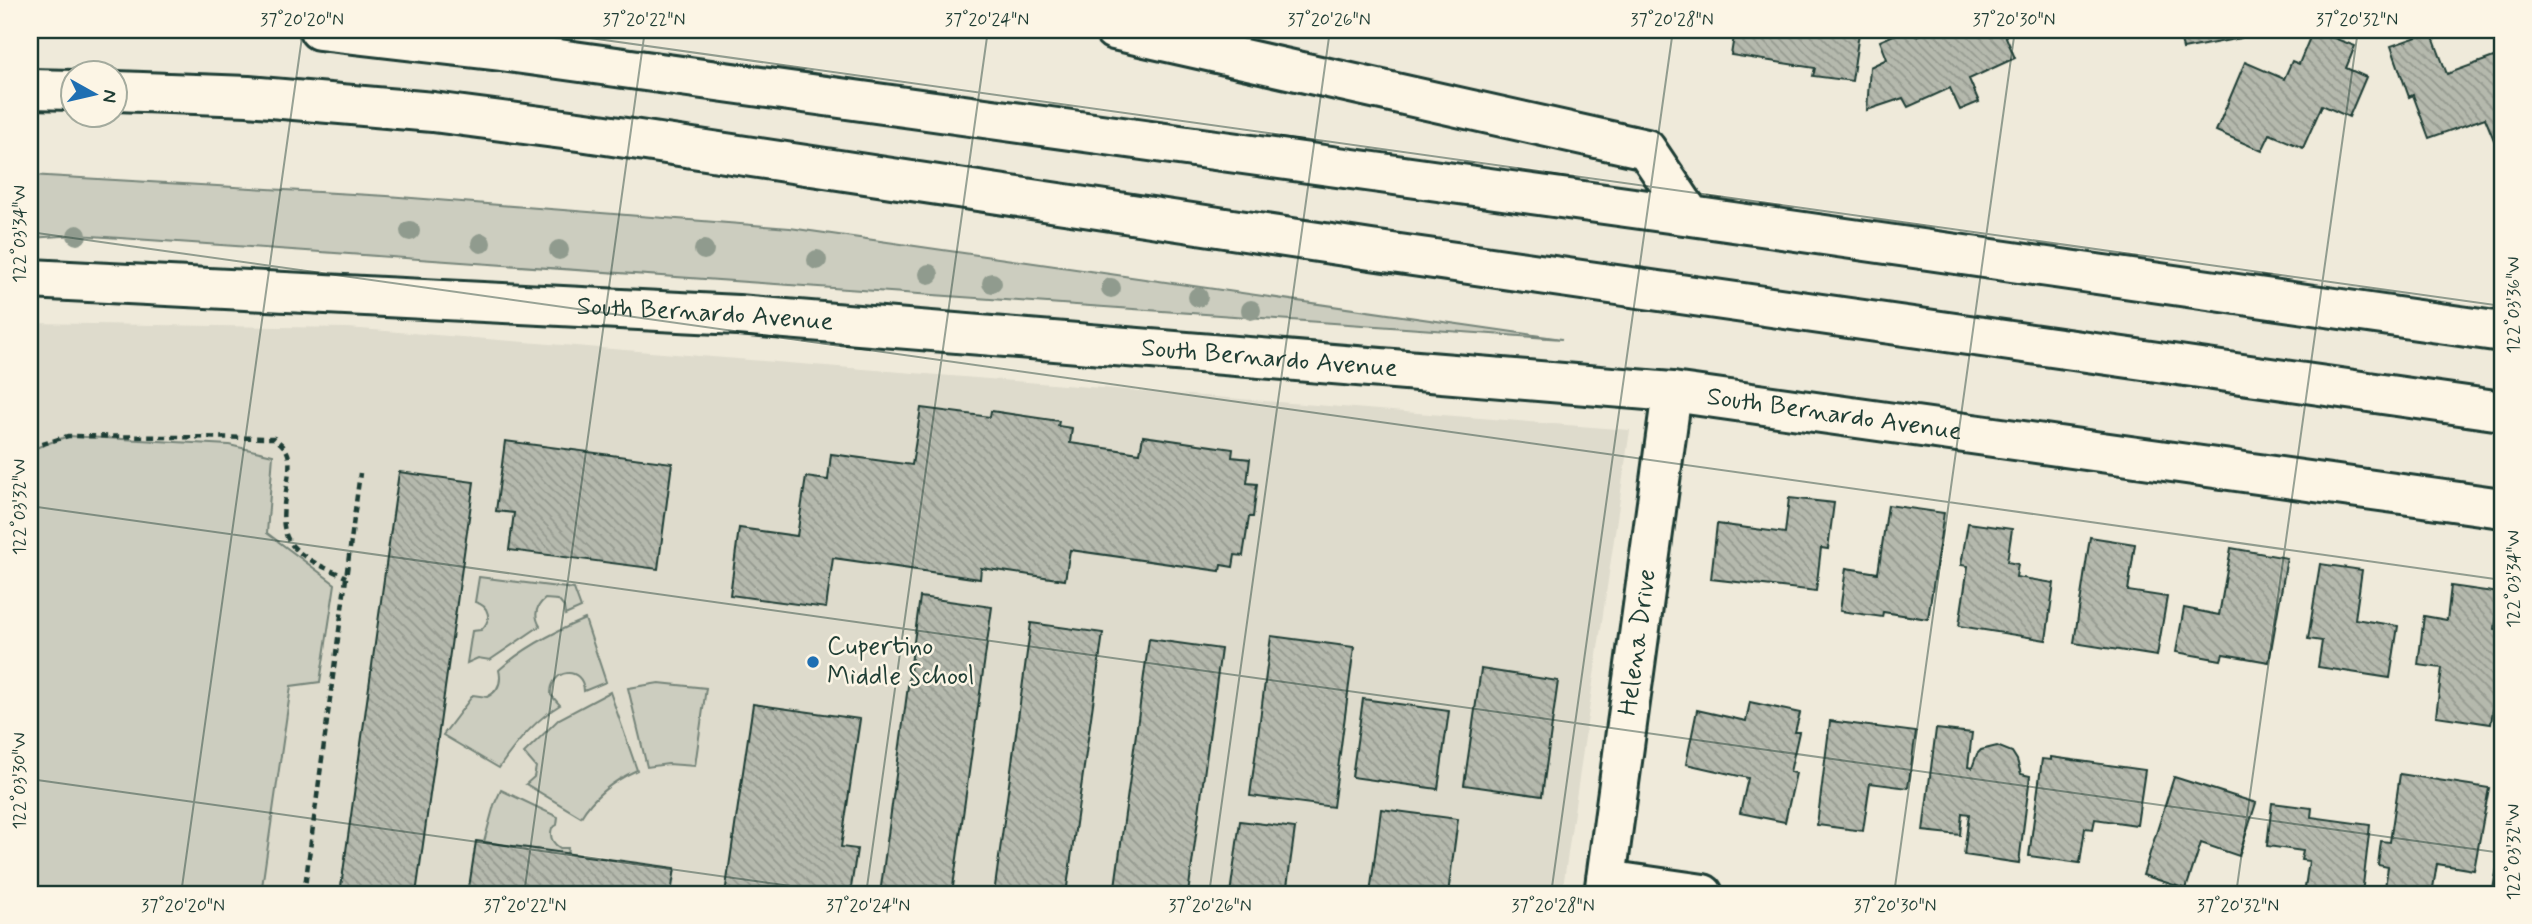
<svg xmlns="http://www.w3.org/2000/svg" width="2532" height="924" font-family="Mynerve,sans-serif">
<defs>
<pattern id="building-back-hatch" width="6" height="6" patternUnits="userSpaceOnUse" patternTransform="scale(1.75)"><rect width="6" height="6" fill="#b5b9ad"/><path d="M-1 5l2 2M0 0l6 6M5-1l2 2" fill="none" stroke="#93988e"/></pattern>
</defs>
<rect width="100%" height="100%" fill="#efeada"/>
<filter id="ink" filterUnits="userSpaceOnUse"><feTurbulence type="fractalNoise" baseFrequency=".0143" numOctaves="2"/><feDisplacementMap in="SourceGraphic" scale="14" xChannelSelector="R" yChannelSelector="G"/><feConvolveMatrix kernelMatrix="1 2 1 2 8 2 1 2 1" color-interpolation-filters="sRGB"/></filter>
<g filter="url(#ink)">
<path fill="#dedbcc" d="M30 323 348 328 1630 430 1562 894H30Z"/>
<path fill="#cccdbf" stroke="#76857a" stroke-width="2" d="M30 175 387 196 790 228 1562 339 77 235 30 238Z
M68 436 229 445 273 455 267 533 335 584 320 682 291 686 261 894H30V450Z
M479 577 574 589 581 608 565 615 564 607 558 600 545 599C535 607 534 616 540 626L490 660 478 658 467 663 472 631 481 630C492 620 490 606 475 602Z
M585 619 606 682 584 691C583 665 550 668 551 695L560 705C535 720 515 744 499 768L443 735 473 695 487 697C499 691 502 682 499 670 524 647 554 632 585 619Z
M659 683 706 688 695 766 668 764 647 767 628 688Z
M610 692 637 770C613 781 594 795 581 817L526 784 534 777 536 767 524 753 559 719Z
M501 790 558 817 557 825 552 828C549 837 552 843 560 848H568L567 854 484 842 494 805Z"/>
<path fill="url(#building-back-hatch)" stroke="#1f3d34" stroke-width="2" d="M1735 30H1838L1859 33 1852 81 1813 76 1815 68 1731 55Z
M1905 30H1912L1916 36 1929 30H2003L2015 58 1969 79 1979 102 1960 110 1950 88 1908 107 1903 98 1867 110 1870 67 1887 59 1880 41Z
M2179 30H2240L2241 38 2183 49Z
M2313 30 2355 46 2346 68 2366 77 2349 117 2322 105 2303 148 2270 134 2262 151 2216 131 2245 62 2284 79 2292 61 2299 64Z
M2431 32 2447 74 2502 54V137L2494 140 2485 118 2429 138 2413 95 2409 97 2391 46Z
M921 408 990 417 991 411 1059 421 1058 426 1072 428 1070 443 1140 453 1143 436 1233 449 1232 457 1250 459 1247 483 1257 484 1253 517H1249L1243 556 1235 555 1233 567 1221 565 1220 571 1070 550 1065 580 981 568 980 579 833 558 826 608 730 595 739 528 797 536 806 477 828 480 831 454 912 465Z
M505 441 672 463 658 569 509 550 514 513 496 511Z
M399 472 474 482 416 894H340Z
M1789 498 1834 503 1828 549 1821 548 1816 591 1711 579 1717 524 1785 533Z
M1888 505 1944 513 1928 619 1883 612 1882 617 1840 611 1846 568 1878 573Z
M1968 523 2012 529 2007 562 2018 564 2016 577 2054 583 2046 640 1959 626 1968 566 1961 565Z
M2090 537 2135 544 2128 591 2167 597 2157 656 2074 643Z
M2231 548 2287 558 2269 662 2223 654 2221 660 2176 652 2184 608 2219 615Z
M2320 564 2362 570 2355 619 2398 626 2390 678 2318 667 2322 641 2308 639Z
M2451 586 2500 593 2495 629 2502 630V646L2491 724 2436 716 2442 668 2418 665 2424 616 2447 620Z
M920 597 992 607 952 894H880Z
M1031 623 1103 633 1066 894H994Z
M1271 636 1354 647 1333 807 1250 796Z
M1149 639 1221 649 1188 894H1114Z
M1481 669 1558 681 1542 796 1464 785Z
M1363 699 1449 711 1438 789 1352 777Z
M1750 702 1800 713 1795 732H1799L1790 772 1796 773 1785 822 1740 813 1748 778 1686 764 1697 710 1746 721Z
M753 704 860 719 841 847 857 849 850 894H725Z
M1830 721 1916 732 1908 788 1870 783 1863 831 1817 825Z
M1936 729 1972 733 1968 767 1972 768 1977 754 1981 750 1997 746 2012 752 2017 760 2021 774 2030 776 2019 863 1964 855 1969 814 1962 813 1960 835 1923 831Z
M2051 757 2145 770 2137 825 2095 819 2093 829 2085 828 2080 863 2029 856 2042 759 2051 760Z
M2400 774 2489 788 2474 870 2437 864 2432 894H2384L2388 867 2378 865 2381 841 2390 842Z
M2174 777 2256 803 2239 856 2201 843 2186 889 2143 875Z
M2272 803 2312 808 2311 817 2370 825 2362 894H2304L2309 861 2301 860 2303 851 2267 846Z
M1381 809 1458 819 1448 894H1370Z
M1240 821 1295 828 1286 894H1230Z
M476 841 675 868 671 894H468Z
M2502 843V894H2492Z"/>
<g fill="none" stroke-linecap="round" stroke-linejoin="round">
<g stroke="#1f3d34" stroke-width="44">
<g id="minor">
<path d="M1606 880 1703 894"/>
<path id="s1" d="M1604 894 1672 392"/>
</g>
</g>
<g stroke="#1f3d34" stroke-width="44">
<g id="tertiary">
<path id="s2" d="M30 279 738 315 1672 392 2502 508"/>
</g>
</g>
<g stroke="#1f3d34" stroke-width="44">
<path id="motorway" d="M319 30 501 51 1691 216 2502 332
M1114 30 1646 149 1691 216
M30 89 74 90
M116 91 248 96 433 112 586 132 1371 250 2502 411"/>
</g>
<path stroke="#1f3d34" stroke-width="4.5" stroke-dasharray="7 5" stroke-linecap="butt" d="M30 448 68 436 274 438C280 443 285 446 288 454 295 476 272 518 291 544 304 560 328 569 346 577
M304 894 360 473"/>
<use href="#minor" stroke="#fcf5e5" stroke-width="38"/>
<use href="#tertiary" stroke="#fcf5e5" stroke-width="38"/>
<use href="#motorway" stroke="#fcf5e5" stroke-width="38"/>
</g>
<g fill="#909b8e">
<circle cx="410" cy="231" r="10"/>
<circle cx="77" cy="235" r="10"/>
<circle cx="481" cy="243" r="10"/>
<circle cx="559" cy="250" r="10"/>
<circle cx="704" cy="250" r="10"/>
<circle cx="817" cy="260" r="10"/>
<circle cx="929" cy="274" r="10"/>
<circle cx="992" cy="283" r="10"/>
<circle cx="1111" cy="288" r="10"/>
<circle cx="1198" cy="297" r="10"/>
<circle cx="1251" cy="310" r="10"/>
</g>
</g>
<path fill="none" stroke="#1f3d34" stroke-width="2" stroke-opacity="0.45" d="M533 30 2502 306M2479 30 2502 33M30 232 2502 580M30 506 2502 853M30 779 847 894M181 894 303 30M524 894 645 30M866 894 988 30M1209 894 1330 30M1551 894 1673 30M1894 894 2015 30M2236 894 2358 30"/>
<circle fill="#1f6fb2" stroke="#fcf5e5" stroke-width="2.5" cx="813" cy="662" r="7"/>
<g text-anchor="middle" dominant-baseline="central" stroke-width="5" stroke-linejoin="round" paint-order="stroke">
<g font-size="26" fill="#1f3d34" stroke="#fcf5e5">
<text stroke="none"><textPath href="#s2" startOffset="676">South Bernardo Avenue</textPath></text>
<text stroke="none"><textPath href="#s2" startOffset="1242">South Bernardo Avenue</textPath></text>
<text stroke="none"><textPath href="#s2" startOffset="1810">South Bernardo Avenue</textPath></text>
<text stroke="none"><textPath href="#s1" startOffset="254">Helena Drive</textPath></text>
</g>
<g font-size="26" fill="#1f3d34" stroke="#fcf5e5" text-anchor="start">
<text x="827" y="647">Cupertino<tspan x="827" dy="30">Middle School</tspan></text>
</g>
</g>
<rect width="2532" height="924" fill="none" stroke="#fcf5e5" stroke-width="77"/>
<g transform="translate(94 94) rotate(98)"><circle r="33" fill="#fcf5e5" stroke="#a4ab9e" stroke-width="2"/>
<path d="M0-5L12 26L0 18L-12 26Z" fill="#1f6fb2"/>
<text y="-10" font-size="19" font-weight="bold" text-anchor="middle" fill="#1f3d34">N</text>
</g>
<rect x="38" y="38" width="2456" height="848" fill="none" stroke="#1f3d34" stroke-width="2.5"/>
<g font-size="18" text-anchor="middle" fill="#1f3d34">
<text x="302" y="25">37°20'20"N</text>
<text x="644" y="25">37°20'22"N</text>
<text x="987" y="25">37°20'24"N</text>
<text x="1329" y="25">37°20'26"N</text>
<text x="1672" y="25">37°20'28"N</text>
<text x="2014" y="25">37°20'30"N</text>
<text x="2357" y="25">37°20'32"N</text>
<text transform="translate(19 234) rotate(-90)" y="6">122°03'34"W</text>
<text transform="translate(2513 305) rotate(-90)" y="6">122°03'36"W</text>
<text transform="translate(19 507) rotate(-90)" y="6">122°03'32"W</text>
<text transform="translate(2513 579) rotate(-90)" y="6">122°03'34"W</text>
<text transform="translate(19 781) rotate(-90)" y="6">122°03'30"W</text>
<text transform="translate(2513 852) rotate(-90)" y="6">122°03'32"W</text>
<text x="183" y="911">37°20'20"N</text>
<text x="525" y="911">37°20'22"N</text>
<text x="868" y="911">37°20'24"N</text>
<text x="1210" y="911">37°20'26"N</text>
<text x="1553" y="911">37°20'28"N</text>
<text x="1895" y="911">37°20'30"N</text>
<text x="2238" y="911">37°20'32"N</text>
</g>
</svg>
